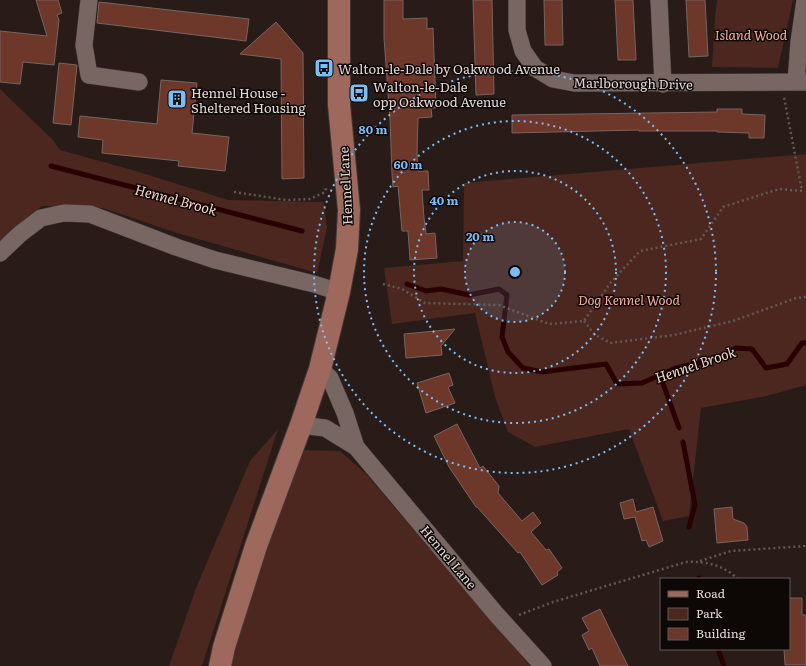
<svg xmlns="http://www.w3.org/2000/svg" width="806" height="666" font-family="Literata,serif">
<rect width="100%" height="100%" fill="#291b17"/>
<path fill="#4b271f" d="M717 0H793L778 68 712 67 715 17Z
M0 89 52 139 60 150 136 171 228 200 324 202 327 228 317 273 177 233 103 208 42 206 0 244Z
M806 154V385L767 396 701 408 689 516 663 521 629 429 535 447 508 432 495 397 475 313 392 324 384 268 463 261 464 183Z
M278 429 202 666H169L196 588 250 461Z
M300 450 340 451 366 474 530 666H229L240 616Z"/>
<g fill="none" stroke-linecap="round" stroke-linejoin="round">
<path stroke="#290000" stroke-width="5" d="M51 166 302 231
M407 284 426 291 441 289 469 295 499 289 507 295 502 337 508 352 523 368 542 372 606 364 617 384 642 383 676 368 717 359 736 348 752 349 766 368 787 364 802 343H806
M660 375 679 428
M683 442 695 505 689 527
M699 578V579
M718 649 724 666"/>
</g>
<path fill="#6d372a" stroke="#776561" d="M36 0H58L62 13 57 15 59 20 54 65 23 62 20 84 0 82V31L47 36Z
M384 0H403V19L427 18V29L433 28 436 108H431L432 117 418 118 417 155 418 171H428L429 190H422L424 218 426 234 435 233 437 258 410 260 408 231H402L398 186 393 187 392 174 390 119 384 38Z
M473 0H492L494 94 476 95Z
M544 0H562L563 45H545Z
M615 0H633L636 60H618Z
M686 0H705L708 56 689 57Z
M99 2 249 19 246 41 97 23Z
M276 22 303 53 304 178 282 179 281 59 240 54Z
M59 63 77 65 71 125 53 123Z
M161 80 197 83 192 133 229 137 225 171 178 166 179 161 102 153 103 140 78 137 80 116 157 124Z
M717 109H742V114L765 115 764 138H749V133L717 132V131H639V130L512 133V115L717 112Z
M455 329 441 346 442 355 406 358 404 334Z
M449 373 453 385 448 387 455 403 426 413 417 383Z
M457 424 480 468 483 466 499 486 498 493 522 521 533 512 541 523 531 532 546 550 549 549 562 568 557 572 558 575 542 585 520 552 518 553 477 507H476L449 467 434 436Z
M633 499 636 512 653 507 663 541 649 547 646 540 642 541 635 517 624 519 620 503Z
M732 507 733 519 744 523 747 527 748 540 717 543 714 509Z
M789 598H802V615H806V665H785L784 649H789Z
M600 609 610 630 628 666H600L592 648 589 650 582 635 589 631 582 618Z"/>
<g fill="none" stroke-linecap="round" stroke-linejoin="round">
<g stroke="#433836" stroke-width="18">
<path id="minor" d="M89 0 84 45 89 75 139 82
M517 0V30L523 51 535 68 553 79 574 83 806 82
M659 0 663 84
M796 82 799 42 805 0
M0 253 20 234 41 218 64 213 90 214 176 247 215 260 314 284 339 292
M320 369 330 378 345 413 356 447
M301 425 325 428 356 447 496 614 543 666"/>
</g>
<g stroke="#433836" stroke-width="24">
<path id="major" d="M220 666 224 647 256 546 301 425 320 369 339 292 347 249 349 210 339 105V0"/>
</g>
<path stroke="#645754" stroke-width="2.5" stroke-dasharray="2 3" stroke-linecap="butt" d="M234 192 286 200 310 199 325 192 326 188
M383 284 402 289 425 303 499 305 549 324 584 321 611 282 640 251 701 239 723 207 779 189 802 191 784 97
M584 321 594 334 610 343 674 335 733 321 796 298 806 297
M700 561 731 551 806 546
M519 615 553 602 686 562C706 561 723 565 738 579"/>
<use href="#minor" stroke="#776662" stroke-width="17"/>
<use href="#major" stroke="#9e685c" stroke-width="22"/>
</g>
<circle cx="515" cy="272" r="50" fill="#78bff8" fill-opacity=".12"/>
<g fill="none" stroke="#78bff8" stroke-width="2" stroke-dasharray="2 4">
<circle cx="515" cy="272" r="50"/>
<circle cx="515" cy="272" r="101"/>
<circle cx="515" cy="272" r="151"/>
<circle cx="515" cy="272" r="201"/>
</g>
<defs>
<g id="bus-square" transform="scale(1)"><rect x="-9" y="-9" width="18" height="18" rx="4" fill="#78bff8" stroke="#0d0706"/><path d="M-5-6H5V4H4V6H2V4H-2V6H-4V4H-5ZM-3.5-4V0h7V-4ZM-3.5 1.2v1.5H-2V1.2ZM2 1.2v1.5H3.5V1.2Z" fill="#111"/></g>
<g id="building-square" transform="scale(1)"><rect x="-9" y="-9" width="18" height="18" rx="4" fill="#78bff8" stroke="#0d0706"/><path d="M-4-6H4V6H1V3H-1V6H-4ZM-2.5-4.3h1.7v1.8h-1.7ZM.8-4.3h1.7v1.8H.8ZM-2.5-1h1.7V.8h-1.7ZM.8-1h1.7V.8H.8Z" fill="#111"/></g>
</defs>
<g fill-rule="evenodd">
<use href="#bus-square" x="324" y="68"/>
<use href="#bus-square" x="359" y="93"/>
<use href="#building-square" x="177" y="99"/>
</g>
<g text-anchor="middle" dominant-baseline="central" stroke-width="3" stroke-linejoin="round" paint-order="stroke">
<g font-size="13" font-style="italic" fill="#f7ae9d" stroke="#0d0706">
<text x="751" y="34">Island Wood</text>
<text x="629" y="299">Dog Kennel Wood</text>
</g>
<g font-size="13" fill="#e2d8d6" stroke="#0d0706" text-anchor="start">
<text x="338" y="68">Walton-le-Dale by Oakwood Avenue</text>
<text x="373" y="86">Walton-le-Dale<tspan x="373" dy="15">opp Oakwood Avenue</tspan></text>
<text x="191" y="92">Hennel House -<tspan x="191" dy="15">Sheltered Housing</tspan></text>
</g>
<g font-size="13" fill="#e2d8d6" stroke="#0d0706">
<text transform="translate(633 83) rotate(1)">Marlborough Drive</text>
<text transform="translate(345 186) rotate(-93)">Hennel Lane</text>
<text transform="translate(449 557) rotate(50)">Hennel Lane</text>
</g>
<g font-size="14" font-style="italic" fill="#fad5cb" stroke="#0d0706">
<text transform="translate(176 199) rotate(15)">Hennel Brook</text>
<text transform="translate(695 364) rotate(-19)">Hennel Brook</text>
</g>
</g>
<circle cx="515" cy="272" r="6" fill="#78bff8" stroke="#0d0706" stroke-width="2"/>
<g font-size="12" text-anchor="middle" font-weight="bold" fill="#78bff8" stroke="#0d0706" stroke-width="3" stroke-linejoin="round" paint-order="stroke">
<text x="373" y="134">80 m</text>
<text x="408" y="169">60 m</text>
<text x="444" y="205">40 m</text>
<text x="480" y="241">20 m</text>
</g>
<rect x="660" y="578" width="130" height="72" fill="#0d0706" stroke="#625b59"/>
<rect x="668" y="591" width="20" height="6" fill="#9e685c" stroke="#625b59"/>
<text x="696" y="598" font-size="12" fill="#e2d8d6">Road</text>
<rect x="668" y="608" width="20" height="12" fill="#4b271f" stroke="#625b59"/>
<text x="696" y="618" font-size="12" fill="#e2d8d6">Park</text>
<rect x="668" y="628" width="20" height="12" fill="#6d372a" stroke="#625b59"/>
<text x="696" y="638" font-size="12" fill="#e2d8d6">Building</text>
</svg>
